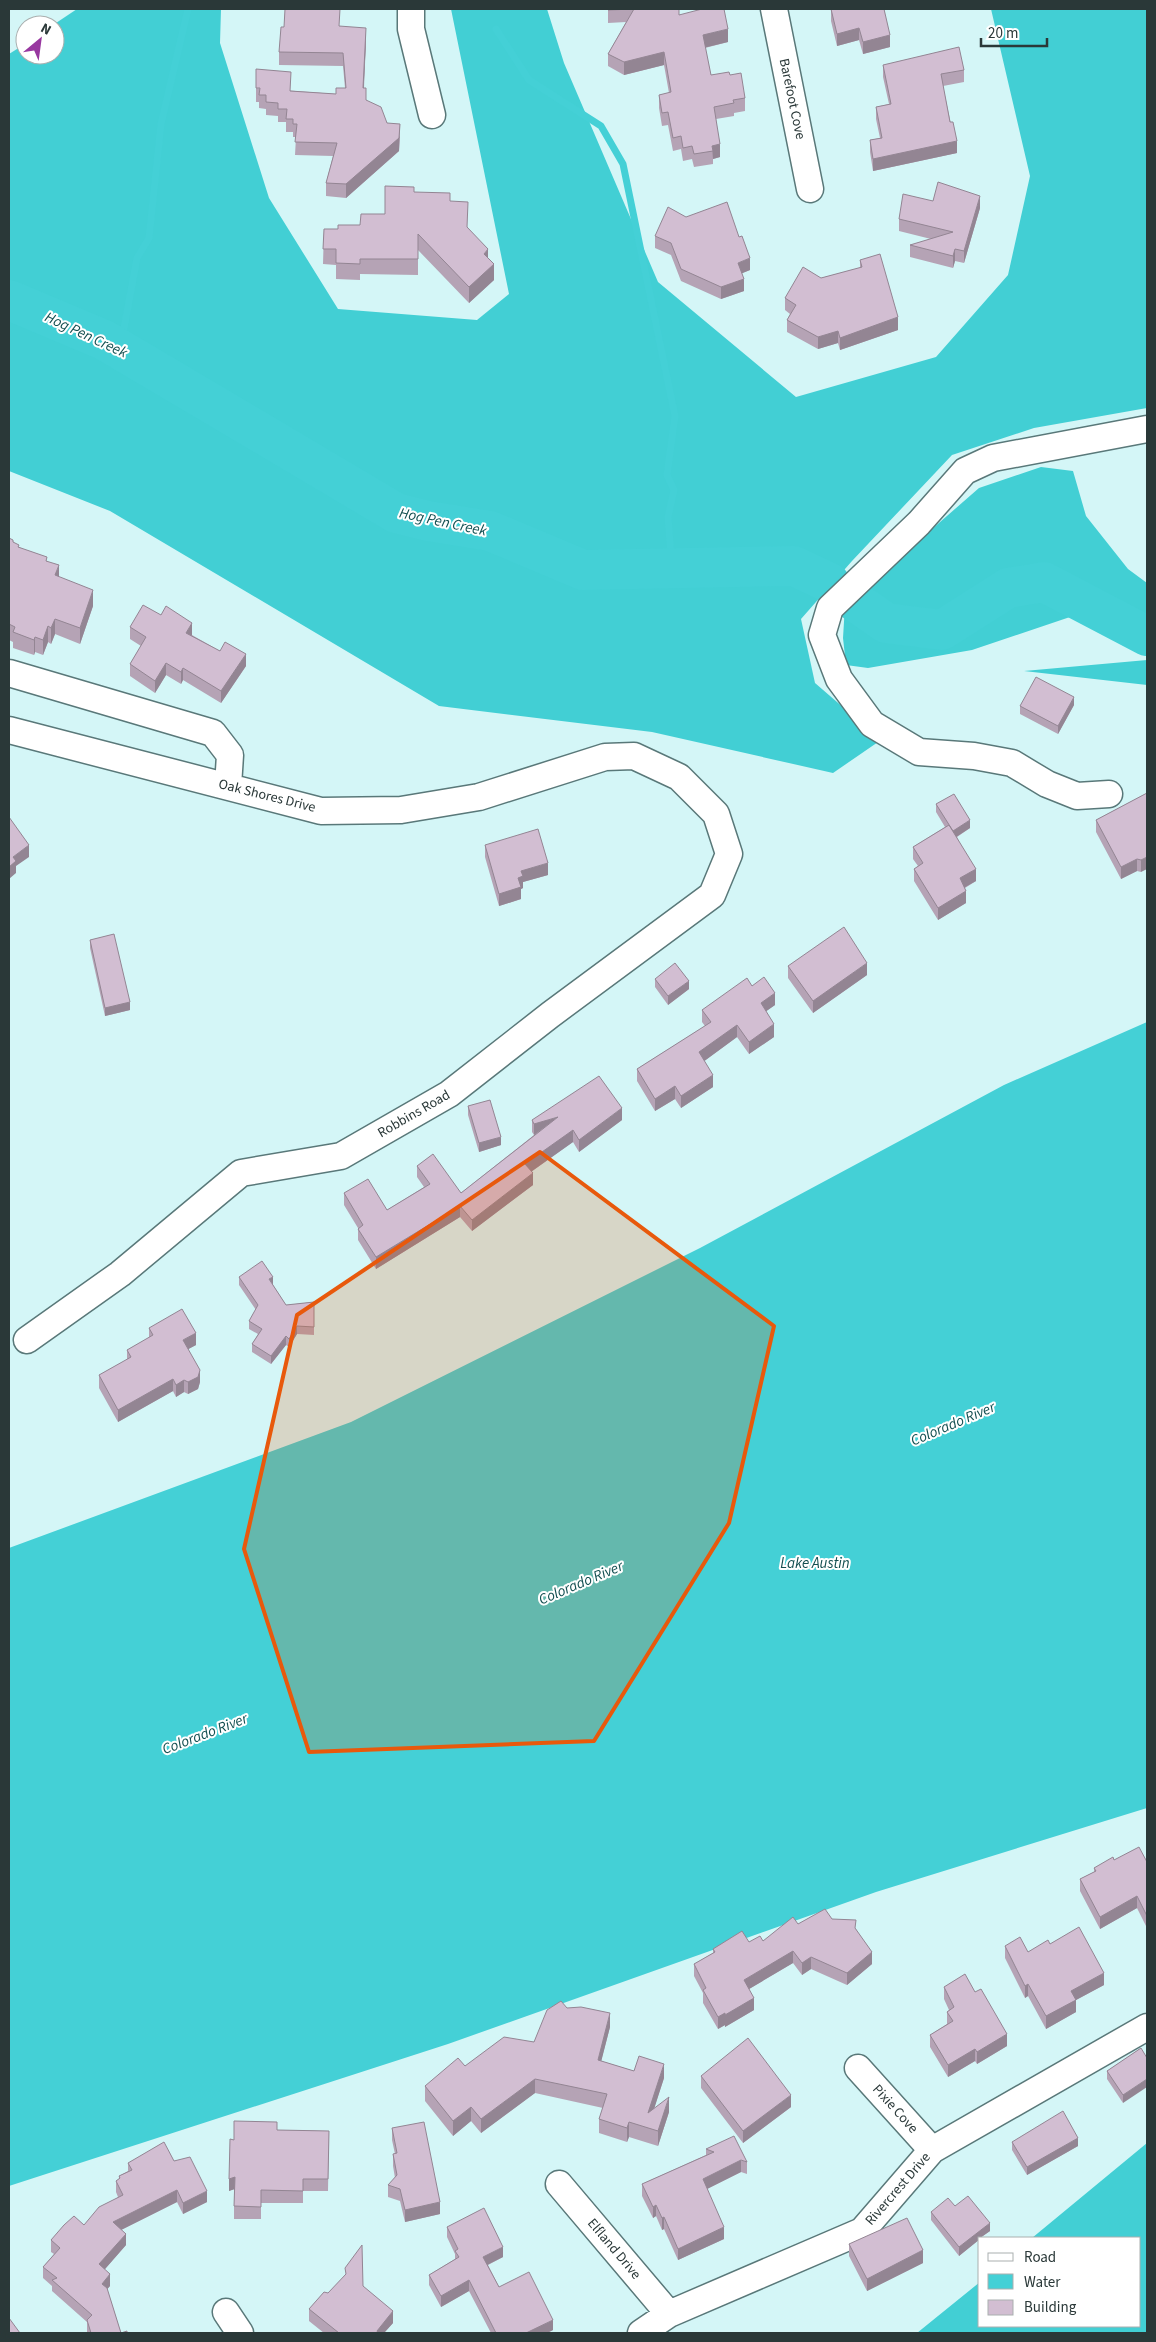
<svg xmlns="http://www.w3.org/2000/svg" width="1156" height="2342" font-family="'Source Sans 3',sans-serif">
<rect width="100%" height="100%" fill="#d4f6f7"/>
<path fill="#42cfd4" d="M77 9H221L220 43 269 198 338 309 477 320 509 294 451 9H547L564 63 658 282 796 397 936 357 1008 275 1030 176 991 9H1147V408L1034 428 952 455 852 561 801 619 815 683 881 740 833 773 652 732 439 706 110 511 9 471V54L25 44V55H55L53 25Z
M1041 467 1073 471 1086 516 1128 569 1147 583V618L1103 620 1070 617 972 650 868 668 846 665 843 638 845 605 979 488Z
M1147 660V685L1024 671Z
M1147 2143V2333H917L980 2282V2326H1140V2238H1032Z"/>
<path fill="#44d0d6" d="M1147 618V644L1103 620Z
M1147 1022V1808L876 1892 448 2044 9 2186V1548L351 1422 700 1248 1004 1085Z"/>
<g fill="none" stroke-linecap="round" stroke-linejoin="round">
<path stroke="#44d0d6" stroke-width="7" d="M496 29 529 80 601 126 623 164 675 416 667 475 674 490 668 517 672 569
M120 350 137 258 149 238 161 124 188 9"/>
<path stroke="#44d0d6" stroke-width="40" d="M9 300 104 340 396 513 428 521 490 531 583 570 794 566 830 583
M853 600 886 623 942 630 1008 588 1044 582 1147 636"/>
<g stroke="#597879" stroke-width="29">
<path id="minor" d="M411 9V29L432 115
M774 9 810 189
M9 673 213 733 230 755 228 786
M9 730 321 811 401 810 479 797 605 757 634 756 679 777 716 814 729 854 712 895 550 1015 449 1094 341 1156 241 1173 120 1274 27 1340
M1109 794 1077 796 1047 784 1012 763 974 756 919 752 872 724 839 679 822 635 830 608 919 523 965 471 993 458 1147 429
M858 2068 932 2150
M559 2184 669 2314
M226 2312 240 2333
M641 2333 669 2314 862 2231 932 2150 1147 2027"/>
</g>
<use href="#minor" stroke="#fff" stroke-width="26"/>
</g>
<path fill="#b5a3b5" d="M608 9H679V15L728 42 705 48 711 75H730L745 98V111L734 113V116L716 119 720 157 713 159V164L694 167 692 159 683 161 681 149 673 151 668 125 662 126 659 108V95L669 93 664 65 624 75 608 66V54L626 22 608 23Z
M831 9H887L884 10 890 47 863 54 859 40 837 46 831 21Z
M340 26 366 41 364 88 366 100 400 137 399 151 346 198 326 196V183L333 156 295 155 296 137H293V132H286V122H278V116L266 115V109L259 108V102H256V88L336 94 345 88 343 66 279 65V52L284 27Z
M883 65 964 70V82L943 86 957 153 873 171 870 152V140L880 138 876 119V107L889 104 883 77Z
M414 192 450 201 488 259 494 280 469 303 418 250V275L360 274V280L336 279V265L323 264 324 229H338L360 225 385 214Z
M933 201 980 208 964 263 955 261 953 268 910 257V245L931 239 899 231V219Z
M655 236 750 270 742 273 744 291 721 299 681 281 671 255 655 248Z
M860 260 898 330 840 350 838 343 818 349 787 332V320L790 314 785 310V298L821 278 860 268Z
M9 538 19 547 47 561 59 577 93 606 80 644 55 634 51 644 48 642 43 655 35 652 34 655 13 648V642L9 640Z
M130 627 192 635 246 666 221 703 183 680 181 684 166 675 155 693 130 676V664L141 646 130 639Z
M1074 705 1058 734 1020 714V706Z
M1147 793 1141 872 1137 871 1121 879 1096 832V820Z
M936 804 970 828 957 837 976 881 965 888 966 903 938 920 914 881V869L918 866 913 859V847L945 827 936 812Z
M485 845 548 875 523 882V888L521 889V899L499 906 485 857Z
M90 940 130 1010 105 1016 90 948Z
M788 966 867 975 813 1013 788 978Z
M655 979 689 989 668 1005 655 987Z
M752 986 775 1005 766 1011 774 1037 749 1054 737 1037 704 1061 713 1087 681 1108 675 1099 655 1111 637 1081V1069L705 1026 702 1022V1010Z
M468 1106 501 1145 479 1152 468 1115Z
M532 1120H622L579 1152 573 1142 531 1172 533 1185 472 1231 460 1217 376 1269 358 1240V1228L344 1205V1193L387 1210 424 1187 417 1177V1166L461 1193 534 1135 532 1132Z
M239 1277 273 1285 286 1305 314 1302V1335L297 1334 289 1347 286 1345 271 1364 252 1352V1344L258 1334 249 1329V1321L256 1310 239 1285Z
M149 1328 196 1345 188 1349 200 1382 198 1389 188 1394 184 1392 176 1397 173 1391 118 1422 99 1388V1375L127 1360V1350L149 1338Z
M1114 1860 1147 1862V1928L1137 1908 1100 1929 1080 1891V1879L1094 1872V1868Z
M832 1919 856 1929 872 1964 847 1985 811 1969 802 1975 793 1963 749 1989 754 2010 725 2027V2025L718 2029 703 2003V1993L694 1976V1964L713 1953V1949L749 1942 763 1941 798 1924Z
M1050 1944 1104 1985 1076 2000V2012L1046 2029 1028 1996 1025 1998 1005 1958V1946L1028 1952Z
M944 1987 1007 2046 977 2064 975 2061 948 2077 930 2047V2035L947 2024V2012L949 2010 944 1999Z
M567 2008 610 2027 601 2061 634 2071 664 2078 654 2108 669 2112 658 2146 629 2137 627 2142 599 2133V2119L603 2108 535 2093 481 2133 471 2121 453 2136 425 2101V2086L465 2066 534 2042Z
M1141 2048 1123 2103 1107 2079V2071Z
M701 2076 791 2107 743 2143 701 2088Z
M392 2128 440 2214 405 2222 400 2201 388 2197V2185L395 2178 393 2166V2154H395L392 2140Z
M277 2130 329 2131 328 2191H303V2203H261V2219H234V2189L229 2191 234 2140Z
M1012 2142 1078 2146 1027 2175 1012 2150Z
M706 2149 747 2162V2174L741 2172 707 2189 724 2239 678 2260 664 2229 662 2230 656 2216 653 2218 642 2196V2184L706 2155Z
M174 2161 207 2202 183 2214 177 2202 121 2230 126 2245 104 2270 110 2286 107 2289 121 2333H127H87V2322L52 2291V2286L43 2278V2267L54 2254 51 2252V2240L84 2225 118 2197 116 2192V2181L119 2179V2176L128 2171V2163Z
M955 2206 990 2231 980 2238V2239L959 2256 931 2220V2212Z
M447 2227 503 2257 488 2265 499 2287 553 2330 547 2333H491L469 2291 441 2307 429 2285V2275L455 2259V2254L447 2237Z
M849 2244 923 2263 867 2291 849 2256Z
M363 2286 393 2323 384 2333H324L309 2321V2309L328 2293Z"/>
<path fill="#938593" d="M366 28V41L363 101V88Z
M859 28V40L837 46V34Z
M728 29V42L703 48V35Z
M890 35V47L863 54V42Z
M664 52V65L624 75V62Z
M400 124 399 151 346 198V184Z
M957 141V153L873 171V159Z
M720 144V157L713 159 712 146Z
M980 196V208L964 263V251Z
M488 249V265L484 254Z
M955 249V261L953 268V256Z
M750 258V270L738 275V263Z
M494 264V280L469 303V287Z
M744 279V291L721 299V287Z
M898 317V330L840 350V338Z
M838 331V343L818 349V337Z
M59 565V581L55 575Z
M93 590V606L80 644V628Z
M55 619V634L51 644V628Z
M192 623V635L186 645V633Z
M48 626V642L43 655V640Z
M35 637V652L34 655V640Z
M246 654V666L221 703V691Z
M166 663V675L155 693V681Z
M183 668V680L181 684V672Z
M1074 697V705L1058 734V726Z
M970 820V828L953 839V831Z
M29 845V857L16 866V873L9 879V867L13 857Z
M1147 857V869L1141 872V860Z
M1137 859V871L1121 879V867Z
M548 863V875L523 882V888L521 889V899L499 906V894L518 878 521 871Z
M976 869V881L960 890V878Z
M966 891V903L938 920V908Z
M867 963V975L813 1013V1001Z
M689 981V989L668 1005V996Z
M775 993V1005L761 1015V1003Z
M130 1002V1010L105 1016V1008Z
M774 1024V1037L749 1054V1042Z
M737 1025V1037L699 1065V1052Z
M713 1075V1087L681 1108V1096Z
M675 1086V1099L655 1111V1099Z
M622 1108V1120L579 1152V1140Z
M558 1117 534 1135V1124Z
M573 1130V1142L525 1176V1164Z
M501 1137V1145L479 1152V1143Z
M533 1173V1185L472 1231V1220Z
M460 1206V1217L376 1269V1257Z
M273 1277V1285L269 1279Z
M297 1326V1334L289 1347V1339Z
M196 1333V1345L183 1352V1340Z
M286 1336V1345L271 1364V1356Z
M200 1370V1382L198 1389 188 1394V1382Z
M173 1379V1391L118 1422V1410Z
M184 1380V1392L176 1397V1385Z
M1137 1896V1908L1100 1929V1917Z
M793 1951V1963L744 1992V1980Z
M872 1952V1964L847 1985V1973Z
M811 1957V1969L802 1975V1963Z
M1104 1973V1985L1076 2000V2012L1046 2029V2016L1071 1991Z
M1028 1984V1996L1025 1998V1986Z
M754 1998V2010L725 2027V2015Z
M610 2013V2027L598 2074V2060Z
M725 2013V2025L718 2029V2017Z
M1007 2034V2046L977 2064V2052Z
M975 2049V2061L948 2077V2065Z
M664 2064V2078L648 2128V2113Z
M535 2079V2093L481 2133V2119Z
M1147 2079V2087L1123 2103V2095Z
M791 2095V2107L743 2143V2131Z
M669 2097V2112L658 2146V2131Z
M471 2107V2121L453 2136V2121Z
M629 2122V2137L627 2142V2128Z
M1078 2138V2146L1027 2175V2167Z
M741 2160V2172L703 2191V2179Z
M235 2177V2189L229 2191V2179Z
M177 2190V2202L113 2234V2222Z
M207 2191V2202L183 2214V2203Z
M440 2202V2214L405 2222V2210Z
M656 2205V2216L653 2218V2207Z
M664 2217V2229L662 2230V2218Z
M990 2223V2231L980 2238V2239L959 2256V2247Z
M724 2227V2239L678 2260V2249Z
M126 2234V2245L99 2276V2264Z
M503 2247V2257L483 2267V2257Z
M923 2250V2263L867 2291V2279Z
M110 2274V2286L102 2295V2284Z
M469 2280V2291L441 2307V2296Z
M393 2311V2323L384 2333H377V2331Z
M553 2320V2330L547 2333H526Z"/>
<path fill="#d2bed2" stroke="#938593" d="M285 9H340L339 26 366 28 363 88H366V100L381 107 387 123 400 124 399 138 346 184 326 183 337 143 295 142 297 124H293V119H286L287 109H278V103L266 102V95H259L260 88H256V69L291 72 290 91 336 94V88H346L343 53 279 52 281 27H284Z
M608 9H634L608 10Z
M634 9H679V15L702 9H724L728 29 703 35 711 75 729 72 730 75 741 73 745 98 733 100 734 103 714 107 720 144 712 146 713 151 694 154 692 146 683 148 681 136 673 138 668 112 662 113 659 95 671 92 664 52 624 62 608 54Z
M831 9H884L890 35 863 42 859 28 837 34Z
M959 47 964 70 941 74 950 122H953L957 141 873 159 870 140 882 138 876 107 891 104 883 65Z
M938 182 980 196 964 251 955 249 953 256 910 245 953 232 899 219 903 194 933 201Z
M385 186 414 187V192L450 193V201L468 202 467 227 488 249 484 254 494 264 469 287 418 234V259H360V264L336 263V249H323L324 229H338V225H360L361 214H385Z
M727 202 739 237 742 236 750 258 738 263 744 279 721 287 681 269 671 243 655 236 668 207 686 217Z
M880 254 898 317 840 338 838 331 818 337 787 320 796 305 785 298 803 267 821 278 862 267 860 260Z
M9 538 13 540V542L19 545 18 547 47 557 46 561 59 565 55 575 93 590 80 628 55 619 51 628 48 626 43 640 35 637 34 640 13 632 15 627 9 624Z
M143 605 161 615 166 606 192 623 186 633 220 651 225 642 246 654 221 691 183 668 181 672 166 663 155 681 130 664 146 637 130 627Z
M1036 677 1074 697 1058 726 1020 706Z
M1147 793V857L1141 860 1137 859 1121 867 1096 820Z
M954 794 970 820 953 831 936 804Z
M9 817 29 845 13 857 16 861 9 867Z
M949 825 976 869 960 878 966 891 938 908 914 869 923 863 913 847Z
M538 829 548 863 521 871 523 876 518 878 521 887 499 894 485 845Z
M844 927 867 963 813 1001 788 966Z
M114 934 130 1002 105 1008 90 940Z
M675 963 689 981 668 996 655 979Z
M764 977 775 993 761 1003 774 1024 749 1042 737 1025 699 1052 713 1075 681 1096 675 1086 655 1099 637 1069 711 1022 702 1010 747 978 752 986Z
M599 1076 622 1108 579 1140 573 1130 525 1164 533 1173 472 1220 460 1206 376 1257 358 1229 363 1225 344 1193 368 1179 387 1210 430 1184 417 1166 433 1154 461 1193 558 1117 534 1124 532 1120Z
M490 1100 501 1137 479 1143 468 1106Z
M262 1261 273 1277 269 1279 286 1305 314 1302V1327L297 1326 289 1339 286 1336 271 1356 252 1344 262 1329 249 1321 258 1305 239 1277Z
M182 1309 196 1333 183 1340 200 1370 198 1377 188 1382 184 1380 176 1385 173 1379 118 1410 99 1375 131 1357 127 1350 153 1335 149 1328Z
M1139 1847 1147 1862V1916L1137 1896 1100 1917 1080 1879 1096 1871 1094 1868 1113 1857 1114 1860Z
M825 1909 832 1919 856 1920 855 1928 872 1952 847 1973 811 1957 802 1963 793 1951 744 1980 754 1998 725 2015V2013L718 2017 703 1990 706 1988 694 1964 715 1952 713 1949 742 1931 749 1942 760 1936 763 1941 793 1917 798 1924Z
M1079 1927 1104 1973 1071 1991 1076 2000 1046 2016 1028 1984 1025 1986 1005 1946 1020 1937 1028 1952 1048 1940 1050 1944Z
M965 1974 975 1992 981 1989 1007 2034 977 2052 975 2049 948 2065 930 2035 953 2021 947 2012 954 2007 944 1987Z
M561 2001 567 2008 581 2007 610 2013 598 2060 634 2071 639 2056 664 2064 648 2113 669 2097 658 2131 629 2122 627 2128 599 2119 607 2094 535 2079 481 2119 471 2107 453 2121 425 2086 458 2058 465 2066 504 2037 534 2042 547 2010Z
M748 2038 791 2095 743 2131 701 2076Z
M1141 2048 1147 2058V2079L1123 2095 1107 2071Z
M1063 2111 1078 2138 1027 2167 1012 2142Z
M234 2121 277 2122V2130L329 2131 328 2179H303V2191L261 2190V2207L234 2206 235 2177 229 2179 230 2139 234 2140Z
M424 2122 440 2202 405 2210 400 2189 388 2185 397 2175 393 2154 397 2153 392 2128Z
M734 2136 747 2162 741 2160 703 2179 724 2227 678 2249 664 2217 662 2218 656 2205 653 2207 642 2184 714 2152 706 2149Z
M164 2142 174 2161 190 2157 207 2191 183 2203 177 2190 113 2222 126 2234 99 2264 110 2274 102 2284 107 2288 121 2333 127 2331V2333H91L87 2320 92 2315 52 2280 57 2278 43 2267 60 2248 51 2240 64 2225 74 2216 84 2225 99 2207 123 2195 116 2181 120 2178 119 2176 132 2170 128 2163Z
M968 2196 990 2223 959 2247 931 2212 948 2198 955 2206Z
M484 2208 503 2247 483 2257 499 2287 529 2272 553 2320 526 2333H496L469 2280 441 2296 429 2275 459 2257 455 2251 458 2249 447 2227Z
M907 2218 923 2250 867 2279 849 2244Z
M362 2245 363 2286 393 2311 377 2331 378 2333H339L309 2309 324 2292 328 2293 346 2274 345 2268Z
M9 2318 20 2333H9Z"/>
<path fill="#e8590c" fill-opacity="0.2" stroke="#e8590c" stroke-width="4" stroke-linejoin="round" d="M540 1152 774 1326 729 1523 594 1741 309 1752 244 1549 297 1315Z"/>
<g text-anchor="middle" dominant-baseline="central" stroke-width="4" stroke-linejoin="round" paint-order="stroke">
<g font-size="14" fill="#2a3838" stroke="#fff">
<text transform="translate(792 99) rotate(78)">Barefoot Cove</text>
<text transform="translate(267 796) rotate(14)">Oak Shores Drive</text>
<text transform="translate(414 1114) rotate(-30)">Robbins Road</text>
<text transform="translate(895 2109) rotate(48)">Pixie Cove</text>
<text transform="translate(898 2189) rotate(-49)">Rivercrest Drive</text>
<text transform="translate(614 2249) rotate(50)">Elfland Drive</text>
</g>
<g font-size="15" font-style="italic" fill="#134f51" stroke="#fff">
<text transform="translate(86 335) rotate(25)">Hog Pen Creek</text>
<text transform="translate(443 522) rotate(12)">Hog Pen Creek</text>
<text transform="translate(953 1424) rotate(-23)">Colorado River</text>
<text x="815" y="1563">Lake Austin</text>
<text transform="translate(581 1583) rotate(-23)">Colorado River</text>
<text transform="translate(205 1734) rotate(-21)">Colorado River</text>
</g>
</g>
<rect width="1156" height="2342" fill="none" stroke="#2a3838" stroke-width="20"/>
<rect x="978" y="2237" width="162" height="90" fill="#ffffff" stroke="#aaafaf"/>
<rect x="988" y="2253" width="25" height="8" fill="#ffffff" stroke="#aaafaf"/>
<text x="1024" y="2262" font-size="15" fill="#2a3838">Road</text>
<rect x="988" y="2274" width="25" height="15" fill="#44d0d6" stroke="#aaafaf"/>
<text x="1024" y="2287" font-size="15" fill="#2a3838">Water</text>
<rect x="988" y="2300" width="25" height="15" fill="#d2bed2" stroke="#aaafaf"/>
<text x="1024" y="2312" font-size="15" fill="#2a3838">Building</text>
<g transform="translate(40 40) rotate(29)"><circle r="24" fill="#ffffff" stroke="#aaafaf"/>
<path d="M0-4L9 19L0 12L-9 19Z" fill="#9838a0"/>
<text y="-8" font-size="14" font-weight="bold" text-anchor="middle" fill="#2a3838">N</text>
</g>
<path d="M981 38v8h66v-8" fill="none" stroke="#2a3838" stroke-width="2.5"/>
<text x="988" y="38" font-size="15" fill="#2a3838" stroke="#ffffff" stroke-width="4" paint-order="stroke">20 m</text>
</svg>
